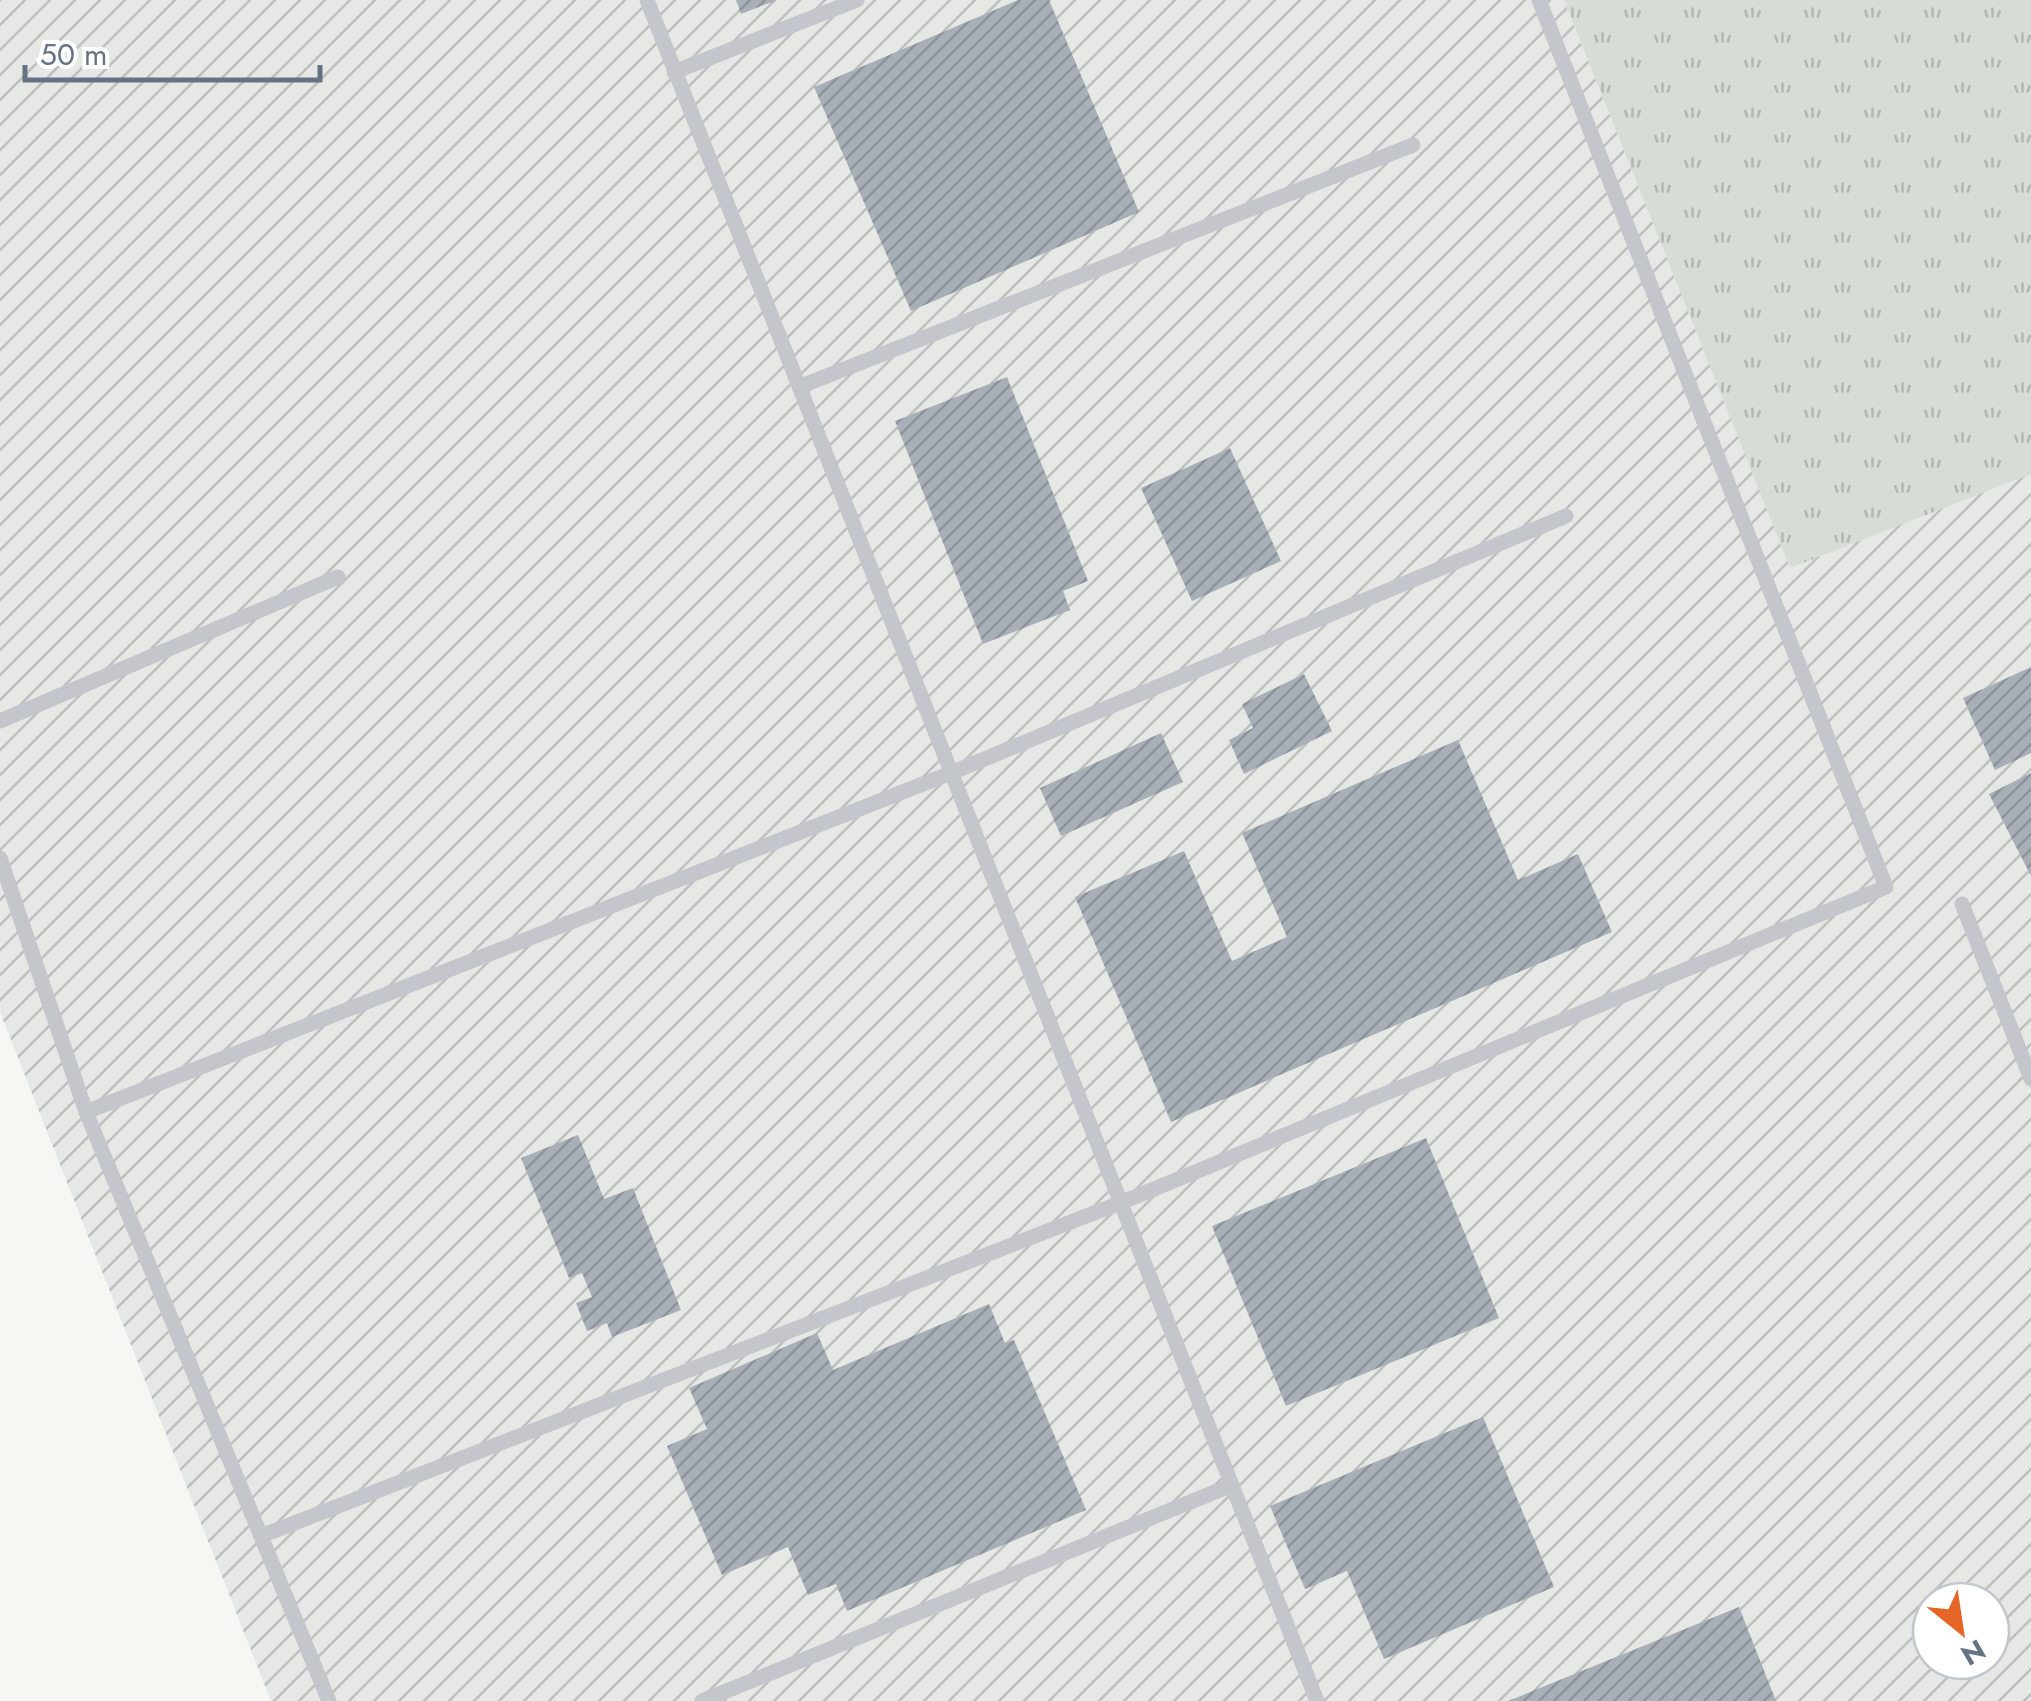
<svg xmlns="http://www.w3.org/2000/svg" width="2031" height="1701" font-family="Jost,sans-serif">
<defs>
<pattern id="industrial-furrows" width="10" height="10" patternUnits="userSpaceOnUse" patternTransform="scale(2.5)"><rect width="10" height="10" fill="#e6e8e6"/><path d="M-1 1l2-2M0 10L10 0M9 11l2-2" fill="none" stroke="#bec0c0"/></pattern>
<pattern id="grass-tufts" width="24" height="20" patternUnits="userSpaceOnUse" patternTransform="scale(2.5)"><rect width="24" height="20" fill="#d6ddd4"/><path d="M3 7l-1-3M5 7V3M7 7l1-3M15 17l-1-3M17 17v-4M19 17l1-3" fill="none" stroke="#b1b8b2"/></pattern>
<pattern id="building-hatch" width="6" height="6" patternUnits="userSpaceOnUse" patternTransform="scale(2.5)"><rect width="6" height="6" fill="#a8afb6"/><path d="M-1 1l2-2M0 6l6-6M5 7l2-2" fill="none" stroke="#8c939a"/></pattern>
</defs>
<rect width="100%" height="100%" fill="#f6f6f3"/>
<path fill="url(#industrial-furrows)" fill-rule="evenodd" d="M0 0H1564L1790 567 2031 474V1701H271L0 1012ZM1931 1601H1991V1661H1931Z"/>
<path fill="url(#grass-tufts)" d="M1564 0H2031V474L1790 568Z"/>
<path fill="url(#building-hatch)" d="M736 0H777L741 14Z
M1018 0H1049L1139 212 911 311 814 87Z
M1007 377 1088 581 1063 591 1070 610 983 644 895 421Z
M1230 448 1281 561 1192 601 1141 488Z
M2031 667V753L1995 770 1963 698Z
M1304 674 1332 731 1244 774 1229 740 1253 728 1242 704Z
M1161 733 1183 782 1061 836 1040 788Z
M1458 740 1518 880 1578 854 1612 932 1171 1122 1075 897 1184 851 1232 961 1287 937 1242 833Z
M2031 773V876L1989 794Z
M578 1135 604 1199 633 1188 681 1310 612 1337 607 1323 587 1331 576 1303 592 1297 582 1273 569 1278 521 1158Z
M1426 1138 1499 1318 1286 1406 1212 1226Z
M989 1304 1005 1343 1014 1340 1086 1510 847 1611 836 1584 808 1595 788 1547 722 1575 667 1446 707 1429 689 1388 817 1333 833 1370Z
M1483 1417 1554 1587 1384 1659 1347 1571 1305 1589 1270 1506Z
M1739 1607 1776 1701H1508Z"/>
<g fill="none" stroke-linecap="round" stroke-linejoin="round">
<path stroke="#c3c6ca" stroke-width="15" d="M647 0 1317 1701
M674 72 857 0
M799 387 1413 145
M0 721 338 577
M0 858 86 1112
M1962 904 2031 1079
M261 1536 1120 1203 1886 887 1539 0
M329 1701 86 1112 951 773 1566 516
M702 1701 1232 1485"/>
</g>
<g transform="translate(1961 1631) rotate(150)"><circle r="48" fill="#ffffff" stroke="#c1c7ce" stroke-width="2.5"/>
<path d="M0-8L18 38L0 25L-18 38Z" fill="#e46525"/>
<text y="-15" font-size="28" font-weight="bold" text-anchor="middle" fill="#657384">N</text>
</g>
<path d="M25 65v15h295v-15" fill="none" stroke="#657384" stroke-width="5"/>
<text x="40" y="65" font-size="30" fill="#657384" stroke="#ffffff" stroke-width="8" paint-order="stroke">50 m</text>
</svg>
